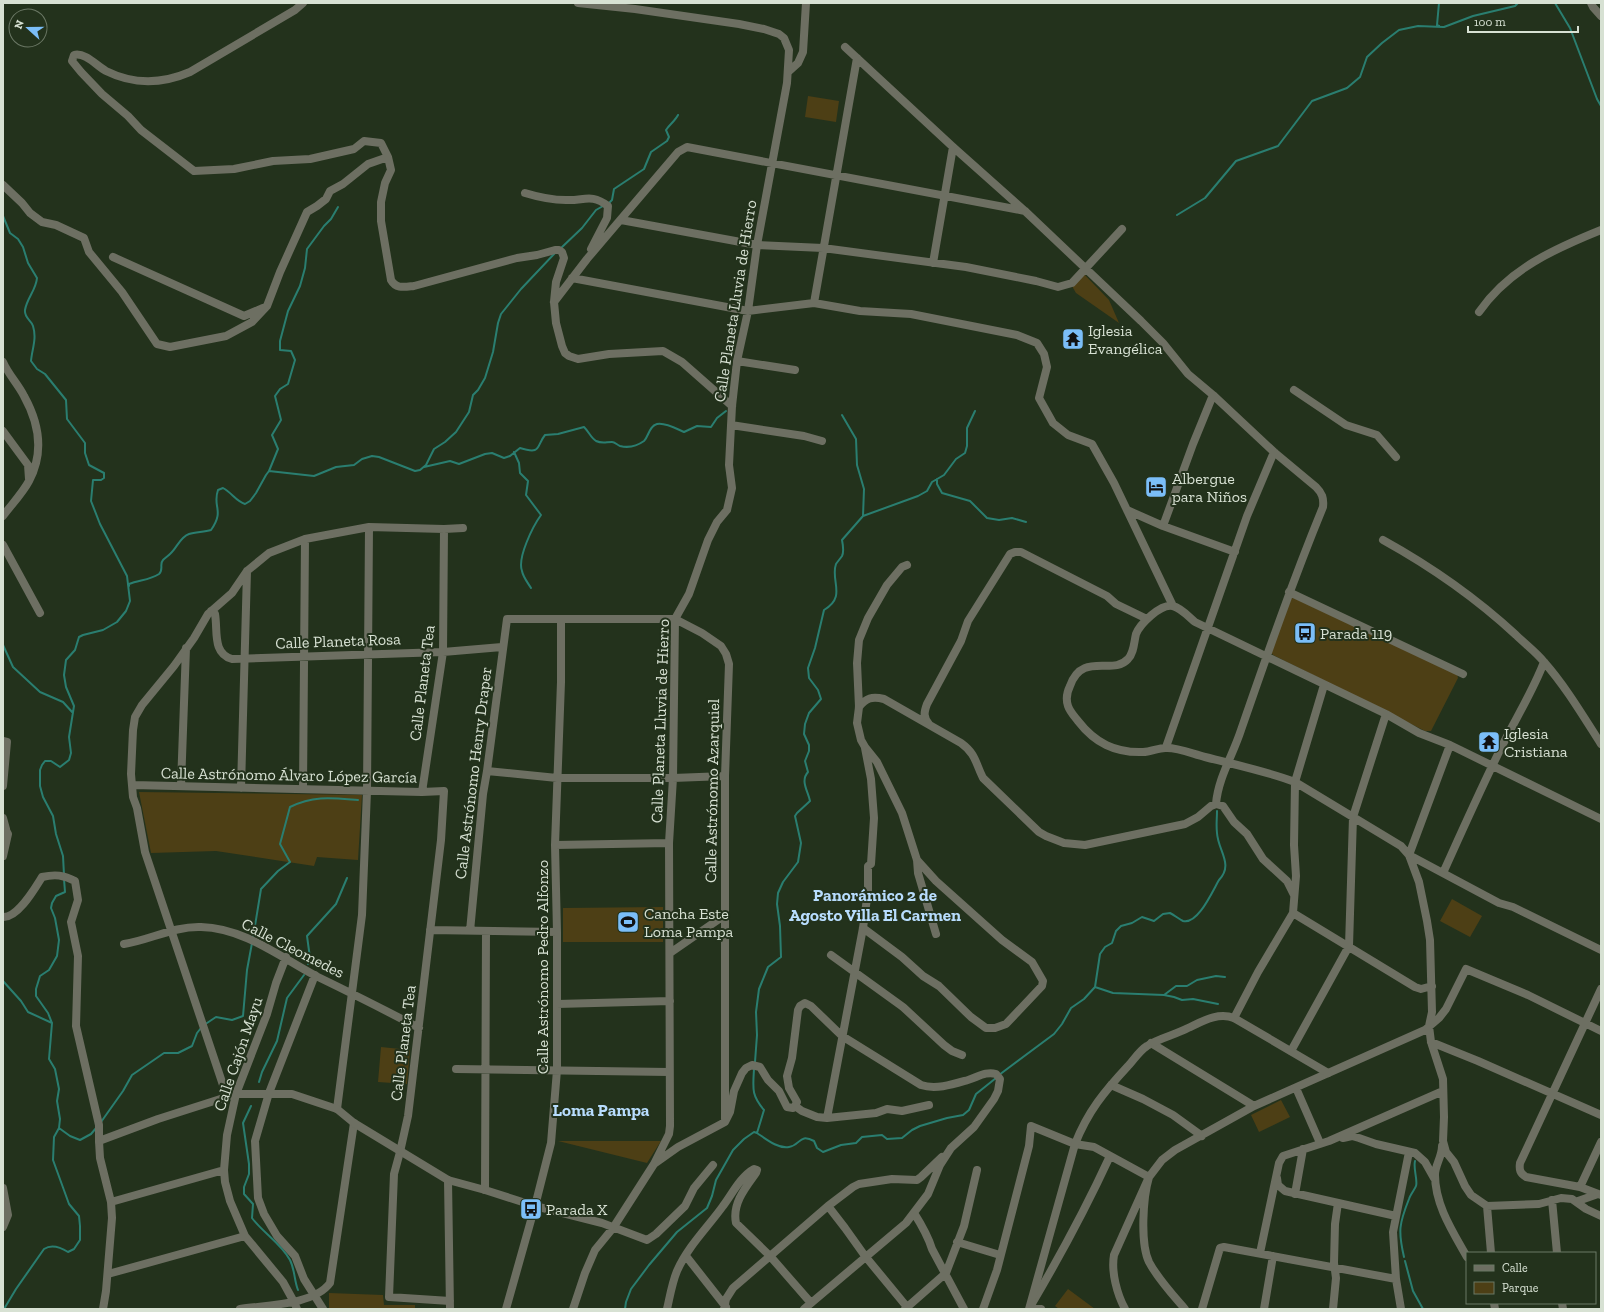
<svg xmlns="http://www.w3.org/2000/svg" width="1604" height="1312" font-family="'Zilla Slab',serif">
<rect width="100%" height="100%" fill="#23321c"/>
<path fill="#4d3f15" d="M808 96 839 101 836 122 805 117Z
M1083 273 1109 300 1119 323 1076 293 1072 286Z
M1292 597 1457 674 1458 678 1431 731H1425L1273 655 1271 652Z
M139 792 362 795 358 860 317 857 314 866 216 851 151 853Z
M1452 899 1482 916 1470 937 1440 921Z
M663 907V942H563V908Z
M381 1047 410 1050 407 1084 378 1082Z
M1281 1100 1290 1117 1259 1132 1251 1115Z
M558 1141H661L647 1163Z
M1068 1289 1095 1309H1059L1055 1306Z
M329 1293 383 1295 384 1305H415V1309H329Z"/>
<g fill="none" stroke-linecap="round" stroke-linejoin="round">
<path stroke="#2a7e70" stroke-width="2" d="M1439 3 1437 25 1439 26
M1555 3 1570 28 1597 99 1601 106
M1444 27 1473 16 1515 6 1518 3
M609 203 612 200 614 189 644 169 651 152 667 141 669 137 666 130C670 124 675 121 678 115
M1177 215 1205 198 1236 161 1278 146 1312 101 1347 88 1360 77 1367 57 1382 43 1399 30 1418 26 1443 27
M3 216 10 233 18 239 23 247 28 263 37 278C36 290 27 298 25 310 24 318 31 320 33 326 37 339 32 349 31 361L37 369 45 374 66 400 67 419 85 443V453L89 465 104 473V478L101 480H93L91 501 100 524 127 576 130 601 126 611 117 622 103 630 83 635 79 637 75 650 66 660 64 675 66 687 74 706 69 737 71 753 69 760 60 767 51 761H45L42 765 40 770V786L43 797 53 816 56 834 63 856 64 875
M560 249 582 228 596 210 603 206
M842 415 856 439 857 465 864 489 863 516
M514 452 519 463 520 473 528 481 526 495 541 515C533 526 517 558 522 571 523 577 528 583 531 588
M424 467 450 461 459 464 485 454 492 453 504 458 510 456 520 448C542 455 536 446 545 435L558 434 584 427C589 432 591 438 596 441 602 444 606 442 612 442 615 442 617 445 620 446 628 448 637 446 644 441 649 436 649 426 657 424 665 422 677 429 684 432L697 426 711 427 717 418 726 411
M269 471 278 449 272 435 281 420 275 396 280 389 288 384 295 360 291 351 280 350V341L288 311 300 286 305 268 307 249 324 226 331 219 338 207
M937 479V484L942 493 970 501 987 518 999 520 1012 518 1026 522
M129 586V584C139 580 150 580 159 574 164 570 159 564 163 560 165 558 168 556 170 554 177 548 180 537 189 534 196 532 204 532 211 530 225 510 212 507 218 490L223 488C232 493 236 501 245 504L250 501 256 493 266 475 269 471 314 476 336 467 354 465 362 459 372 456 379 457 415 471 420 470 426 465 434 449 445 442 456 432 469 412 473 395 478 390 485 378 493 352 498 323 501 314 521 289 555 253
M3 645 13 667 40 692 63 702 73 713
M253 938 261 889 278 871 290 862 280 844 290 807C314 795 333 798 358 800
M308 964 310 958 307 936 336 904 347 878
M3 981 21 1001 28 1012 52 1023
M1095 987 1113 993 1164 995 1176 986H1187L1197 980 1216 976 1225 977
M1164 995 1174 997 1182 1000 1193 999 1218 1004
M204 1025 216 1017 232 1020 243 1016 247 970 252 943
M755 1062 757 1035 756 1012 759 989 768 967 781 957 780 926 777 904 778 893 783 882 798 862 801 843 795 816 797 813 810 801C808 791 800 781 808 772L805 761 809 751V745L804 734 805 724 809 713 821 699 818 690 809 678 808 668 815 648 824 610C847 597 830 580 836 564 838 561 840 559 842 556 844 552 843 545 842 540L863 516 918 496 927 491 932 482 944 475 956 459 965 453 967 446V428L975 411
M999 1075 1054 1034 1062 1024 1071 1008 1084 999 1095 987 1100 954 1105 947 1112 943 1116 931 1121 926 1132 923 1142 917 1154 921 1163 914 1170 913C1174 915 1179 919 1183 921 1198 925 1213 890 1219 880 1234 864 1218 851 1217 833 1216 825 1217 818 1217 811
M259 1082 262 1072 277 1041 287 998 304 975
M251 1106 243 1123 249 1164V1174L244 1187V1194L253 1204 252 1218C263 1233 281 1243 290 1260 295 1270 294 1280 298 1290
M101 1122 123 1091 132 1075 164 1053H178L192 1046 197 1033 201 1028
M59 1128 70 1136 80 1140 91 1134 97 1127
M757 1133C766 1139 778 1149 789 1147 801 1145 799 1133 814 1141L817 1148 823 1152 841 1145 856 1143 862 1137 882 1135 887 1139 902 1138 912 1130 920 1126 947 1118 963 1115 969 1110 976 1094 996 1078
M1404 1257C1398 1231 1399 1224 1409 1199 1410 1195 1415 1189 1416 1186 1418 1180 1413 1169 1415 1161
M1405 1261 1413 1291 1423 1309
M4 1309 16 1289 44 1249C52 1244 60 1247 68 1252L74 1249 80 1240V1226L79 1216 69 1204 53 1160 54 1137 59 1128 60 1119 57 1101 59 1089 55 1069 49 1059 52 1023 48 1013 36 996V989L40 976 49 970 57 956 59 940 55 918 51 908 52 903 56 896 65 892 64 879
M625 1309 626 1302 631 1289 649 1265 677 1232 707 1208 712 1196 716 1180 733 1150 744 1139 754 1132 757 1133 764 1110C751 1095 753 1088 754 1069"/>
<path stroke="#6d6f62" stroke-width="8" d="M303 3 295 10 190 72C162 84 134 85 106 71 97 66 85 52 74 55L72 61 81 72 102 94 128 116 141 130 194 171 234 169 273 161 310 159 354 149 364 141 381 143 388 157 391 170 385 183 381 202V221L391 280C396 289 404 287 414 286L517 258 537 255 555 250H559L562 252 564 258 556 282 554 302 556 323 562 346 565 353 569 356 578 359 609 354 663 351 682 362 732 406
M578 3 635 9 739 24 764 29 779 34 784 38 789 50 787 83 757 245 748 311 737 361 732 406 729 465 732 488 727 510 717 522 708 540 689 594 675 619 673 778 669 843 670 1126 669 1134 654 1164
M845 47 953 147 1026 212 1141 321 1163 343 1188 374 1213 395 1274 452 1316 487C1322 493 1324 498 1323 507 1293 580 1267 655 1241 730 1233 755 1218 778 1216 804
M788 72 798 63 803 52 806 3
M3 185 22 203 30 213 42 222 56 225 84 238 89 252 122 292 157 344 170 347 226 336 252 322 267 306 280 272 307 212 317 206 326 199 330 191 343 184 368 164 388 157
M525 193C538 197 552 200 566 200 584 201 591 193 608 206L607 218 591 249
M621 220 757 245 823 248 966 267 1036 281 1058 287 1072 283 1122 229
M113 257 244 316 263 308
M933 263 953 147
M572 278 748 311 814 303 860 311 911 314 1017 335 1037 343 1044 354 1047 367 1039 398 1053 423 1068 435 1092 444 1114 483 1173 606
M554 302 587 259 678 152 687 147 1025 211
M814 303 857 58
M1479 312C1509 269 1554 249 1601 230
M737 361 795 370
M3 362C8 374 18 384 24 396 39 423 44 453 29 481 22 494 11 505 3 516
M1294 390 1346 425 1377 435 1396 457
M731 425 804 436 822 441
M3 431 28 465 29 479
M1127 510 1163 526 1235 552
M1163 526 1193 444 1213 395
M1383 540C1430 566 1476 598 1516 635 1525 644 1536 652 1544 662 1566 687 1583 716 1601 744
M3 545 40 613
M907 565 902 567 887 585 868 618 859 640 857 663 859 707 857 723 861 740 865 747 877 762 902 813 917 860 918 873 936 934
M1289 592 1463 674
M211 611 215 614C218 631 212 653 232 659L443 652 502 647
M561 619V682L555 845 557 932V1070L551 1143 535 1206 602 1223 647 1240 656 1234 685 1206 694 1188 713 1165
M859 707C866 698 872 696 884 699L961 743C976 754 975 762 983 778L1039 832 1046 836 1064 843 1085 845 1185 824 1198 817 1211 806 1216 804 1223 806 1234 822 1247 834 1263 859 1287 881 1294 895
M929 724C923 717 924 712 927 704L961 641 968 621 1010 554 1015 552H1021L1107 596 1116 604 1147 619
M3 741 7 742 3 786
M1450 745 1409 855 1499 903 1513 907 1601 950
M1166 747 1247 516 1274 452
M487 771 557 778H673L725 776
M133 785 422 792 444 791 441 840 408 1116 400 1152 394 1174 389 1297 450 1301
M181 785 186 648
M241 788 247 571
M303 789 305 539
M422 792 443 652 444 529
M3 818 6 829
M1601 819 1450 745 1419 733 1386 714 1195 622C1189 617 1181 608 1173 606 1161 603 1140 624 1136 634 1134 642 1134 653 1128 659 1113 676 1082 651 1070 686 1067 692 1066 700 1068 706 1070 712 1075 717 1078 721 1095 743 1115 753 1143 752 1151 752 1160 747 1167 748 1179 748 1193 754 1205 757 1236 765 1266 771 1295 782L1401 846 1409 855 1419 882 1427 921 1430 940 1432 1012 1429 1026 1431 1042 1443 1079 1444 1117 1443 1141 1446 1152 1454 1162 1465 1186 1471 1195 1487 1206 1539 1204 1561 1198 1572 1199 1586 1209 1601 1216
M555 845 669 843
M1443 873C1462 831 1481 788 1502 746 1516 718 1533 691 1544 662
M1293 913 1415 987 1421 989 1432 986
M863 928 902 957 923 976 939 986 971 1017 986 1028H995L1006 1024 1042 986 1043 981 1032 962 1002 940 936 881 917 860
M430 930 557 932
M470 931 483 794 487 771 507 619H675L702 633 721 646 726 654 729 664 725 776V1119
M124 944C150 940 174 926 201 927 244 928 280 957 316 976 351 993 385 1010 419 1028
M670 953 725 915
M831 955 903 1007 944 1045 952 1051 962 1055
M286 957 276 983 267 1014 236 1094 227 1135 224 1170 225 1182 230 1201 245 1236 283 1282 294 1302 297 1309
M315 975 269 1093 255 1141 258 1198 264 1214 277 1236 295 1256 304 1279 323 1309
M1601 989 1520 1163C1519 1170 1520 1173 1526 1177L1580 1187 1601 1195
M557 1004 670 1001
M1234 1018 1258 972 1293 913 1296 876 1294 845 1295 782 1324 685
M1431 1042 1478 1061 1601 1115
M1151 1043 1254 1106
M1291 1051 1349 946 1353 817 1386 714
M456 1069 669 1072
M1111 1085 1143 1099 1173 1115 1202 1136
M1296 1088 1320 1143
M227 1097 145 852 137 808 133 797 131 774 133 730 135 717 142 705 174 666 194 638 208 614 232 593 247 571 269 553 305 539 369 527 444 529 463 528
M795 1106 802 1111 817 1117 827 1118 876 1113 887 1109 902 1111 929 1105
M337 1109 362 915 367 791 369 527
M827 1118 863 928 868 891V866L871 864 874 818 871 779 865 748
M1343 1138 1352 1136 1359 1138 1376 1144 1415 1153 1425 1162 1434 1178
M99 1141 100 1158 111 1202 112 1218 106 1291 103 1309
M1442 1146C1442 1157 1435 1165 1435 1175 1435 1205 1453 1232 1467 1257
M1277 1178 1278 1185 1285 1191 1396 1216
M448 1180 450 1309
M1580 1187 1601 1142
M3 1188 8 1215 3 1227
M485 1190 486 931
M1295 1194 1303 1149
M1552 1200 1557 1253
M1578 1201 1598 1194
M111 1202 224 1170
M828 1206 845 1228 865 1256 907 1307
M1487 1206 1491 1253
M914 1213C921 1224 928 1236 932 1249L964 1309
M957 1242 1000 1255
M1260 1253 1279 1163 1283 1156 1329 1141 1443 1091
M686 1256 726 1307
M108 1274 245 1236
M1494 1303 1495 1309
M1562 1303 1563 1309
M240 1309C266 1305 314 1305 330 1283L354 1123
M573 1309 585 1273 595 1250 613 1228 654 1164 678 1147 725 1122 730 1112 734 1091 742 1073 746 1068 752 1065 760 1067 768 1080 779 1091 787 1107 793 1108 795 1106 797 1102 789 1088 787 1076 792 1058 798 1010 800 1006 805 1003 811 1006 842 1036 921 1085C936 1090 954 1084 968 1080 978 1077 986 1071 996 1074L1000 1079 998 1091 994 1099 974 1127 951 1148 940 1165 928 1194 906 1223 804 1309
M667 1309C670 1296 672 1283 677 1271 688 1246 708 1227 723 1206 732 1194 741 1176 754 1169L757 1170 756 1173C745 1188 732 1204 736 1223L770 1256 811 1303
M724 1309 726 1299 733 1288 828 1206 853 1187 859 1184 892 1179 917 1180 921 1177 942 1157
M905 1309 946 1273 964 1226 977 1170
M983 1309 997 1270 1029 1146 1031 1126 1075 1144 1094 1147 1149 1177C1143 1197 1140 1243 1149 1262 1158 1279 1172 1294 1185 1309
M1041 1309 1030 1307C1059 1258 1086 1208 1110 1156
M1125 1309C1117 1294 1111 1272 1114 1255L1149 1177 1162 1160 1175 1150 1254 1106 1425 1030 1439 1018 1446 1009 1466 969 1528 995 1601 1031
M1202 1309 1220 1248 1224 1247 1396 1279
M1264 1309 1273 1256
M1333 1309 1336 1278 1334 1263 1335 1224 1338 1203
M1401 1309 1396 1279 1393 1232 1409 1152"/>
<path stroke="#6d6f62" stroke-width="8" d="M1591 3 1593 7 1601 16
M3 825 8 834 3 856
M3 917C18 918 35 888 42 877 55 874 64 875 75 881L78 900 71 922 78 956 76 1026 99 1125V1141L158 1119 236 1094H292L337 1109 354 1123 448 1180 485 1190 535 1206 506 1309
M1029 1309 1075 1144C1088 1111 1104 1092 1128 1066 1134 1060 1139 1051 1147 1046 1159 1038 1175 1035 1188 1028 1203 1021 1218 1012 1234 1018L1328 1073"/>
</g>
<defs>
<g id="temple-square" transform="scale(1.15)"><rect x="-9" y="-9" width="18" height="18" rx="4" fill="#7bbef8" stroke="#23321c"/><path d="M0-6L5-2H3V0L6.5 2.5H4V6H1.5V3h-3V6H-4V2.5H-6.5L-3 0V-2H-5Z" fill="#111"/></g>
<g id="hotel-square" transform="scale(1.15)"><rect x="-9" y="-9" width="18" height="18" rx="4" fill="#7bbef8" stroke="#23321c"/><path d="M-6-4.5h1.5V1H6V5H4.5V3h-9V5H-6ZM-4 0a1.8 1.8 0 1 1 3.6 0ZM.5 0V-2.5h3Q6-2.5 6 0Z" fill="#111"/></g>
<g id="bus-square" transform="scale(1.15)"><rect x="-9" y="-9" width="18" height="18" rx="4" fill="#7bbef8" stroke="#23321c"/><path d="M-5-6H5V4H4V6H2V4H-2V6H-4V4H-5ZM-3.5-4V0h7V-4ZM-3.5 1.2v1.5H-2V1.2ZM2 1.2v1.5H3.5V1.2Z" fill="#111"/></g>
<g id="stadium-square" transform="scale(1.15)"><rect x="-9" y="-9" width="18" height="18" rx="4" fill="#7bbef8" stroke="#23321c"/><path d="M0-5a6.5 5 0 1 0 0 10a6.5 5 0 1 0 0-10ZM-3.5-1.8h7v3.6h-7Z" fill="#111"/></g>
</defs>
<g fill-rule="evenodd">
<use href="#temple-square" x="1073" y="339"/>
<use href="#hotel-square" x="1156" y="487"/>
<use href="#bus-square" x="1305" y="633"/>
<use href="#temple-square" x="1489" y="742"/>
<use href="#stadium-square" x="628" y="922"/>
<use href="#bus-square" x="531" y="1209"/>
</g>
<g text-anchor="middle" dominant-baseline="central" stroke-width="4" stroke-linejoin="round" paint-order="stroke">
<g font-size="16" fill="#d7e1d3" stroke="#23321c">
<text transform="translate(735 301) rotate(-81)">Calle Planeta Lluvia de Hierro</text>
<text transform="translate(338 641) rotate(-2)">Calle Planeta Rosa</text>
<text transform="translate(422 683) rotate(-83)">Calle Planeta Tea</text>
<text transform="translate(660 721) rotate(-88)">Calle Planeta Lluvia de Hierro</text>
<text transform="translate(473 773) rotate(-83)">Calle Astrónomo Henry Draper</text>
<text transform="translate(289 775) rotate(1)">Calle Astrónomo Álvaro López García</text>
<text transform="translate(712 791) rotate(-89)">Calle Astrónomo Azarquiel</text>
<text transform="translate(293 948) rotate(27)">Calle Cleomedes</text>
<text transform="translate(542 967) rotate(-90)">Calle Astrónomo Pedro Alfonzo</text>
<text transform="translate(403 1043) rotate(-83)">Calle Planeta Tea</text>
<text transform="translate(238 1054) rotate(-71)">Calle Cajón Mayu</text>
</g>
<g font-size="16" fill="#d7e1d3" stroke="#23321c" text-anchor="start">
<text x="1088" y="330">Iglesia<tspan x="1088" dy="18">Evangélica</tspan></text>
<text x="1172" y="478">Albergue<tspan x="1172" dy="18">para Niños</tspan></text>
<text x="1320" y="633">Parada 119</text>
<text x="1504" y="733">Iglesia<tspan x="1504" dy="18">Cristiana</tspan></text>
<text x="644" y="913">Cancha Este<tspan x="644" dy="18">Loma Pampa</tspan></text>
<text x="546" y="1209">Parada X</text>
</g>
<g font-size="17" font-weight="bold" fill="#b8ddfe" stroke="#23321c">
<text x="875" y="895">Panorámico 2 de<tspan x="875" dy="20">Agosto Villa El Carmen</tspan></text>
<text x="601" y="1110">Loma Pampa</text>
</g>
</g>
<rect width="1604" height="1312" fill="none" stroke="#d7e1d3" stroke-width="8"/>
<rect x="1466" y="1252" width="130" height="52" fill="#23321c" stroke="#6b7865"/>
<rect x="1474" y="1265" width="20" height="6" fill="#6d6f62" stroke="#6b7865"/>
<text x="1502" y="1272" font-size="12" fill="#d7e1d3">Calle</text>
<rect x="1474" y="1282" width="20" height="12" fill="#4d3f15" stroke="#6b7865"/>
<text x="1502" y="1292" font-size="12" fill="#d7e1d3">Parque</text>
<g transform="translate(28 28) rotate(291)"><circle r="19" fill="#23321c" stroke="#6b7865"/>
<path d="M0-3L7 15L0 10L-7 15Z" fill="#7bbef8"/>
<text y="-6" font-size="11" font-weight="bold" text-anchor="middle" fill="#d7e1d3">N</text>
</g>
<path d="M1468 26v6h110v-6" fill="none" stroke="#d7e1d3" stroke-width="2"/>
<text x="1474" y="26" font-size="12" fill="#d7e1d3" stroke="#23321c" stroke-width="3" paint-order="stroke">100 m</text>
</svg>
